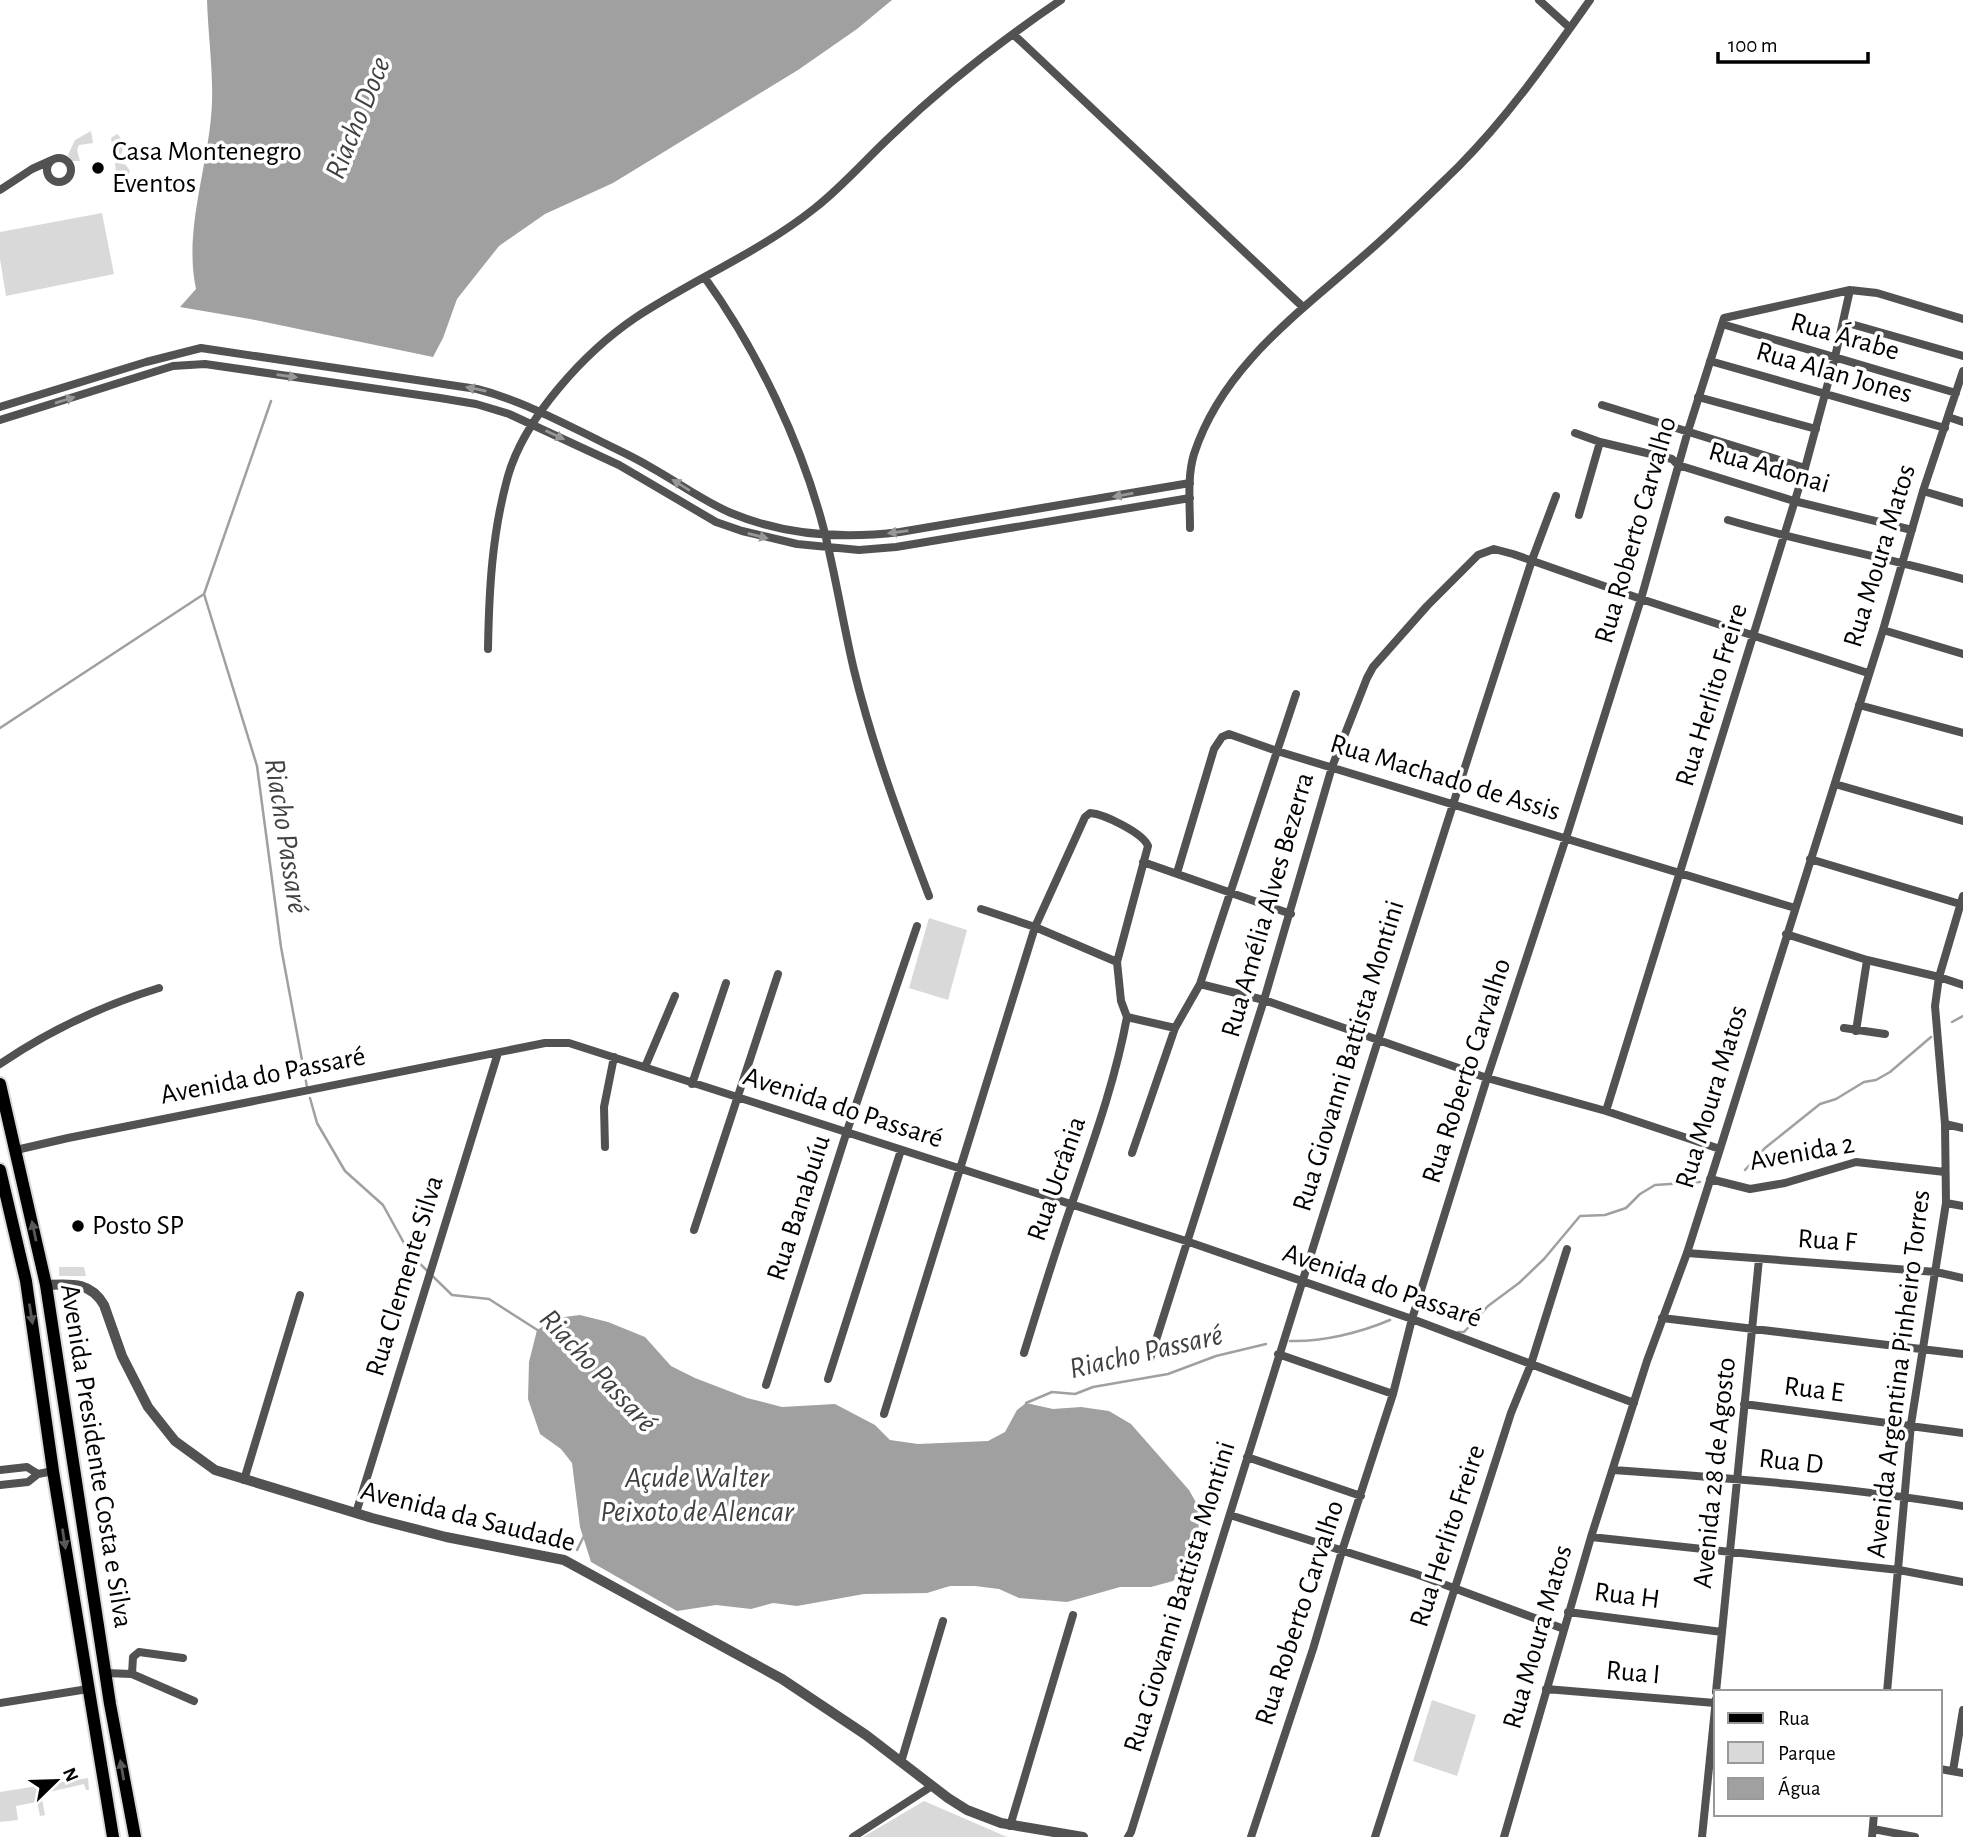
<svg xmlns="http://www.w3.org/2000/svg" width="1963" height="1837" font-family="'Alegreya Sans',sans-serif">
<rect width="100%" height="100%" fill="#fff"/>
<path fill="#d9d9d9" d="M91 131 93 143 79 145 77 150 80 161H72L68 155 75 140Z
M117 134C123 139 125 146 121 154L114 157 111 138Z
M117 162 126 165 130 171 120 191 117 187 115 163Z
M102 213 114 274 6 296 0 259V232Z
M929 918 967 930 948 1000 909 988Z
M59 1267H84L86 1276H59Z
M1432 1700 1476 1715 1457 1776 1413 1761Z
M88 1778 89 1790H86L84 1784 41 1794 45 1815 40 1816 37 1802 16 1806 18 1820 0 1822V1792Z
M924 1801 1007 1837H863Z"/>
<path fill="#a0a0a0" d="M207 0H892L857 29 798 70 613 183 545 214 499 246 457 299 443 338 433 357 250 319 180 307 196 289C183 229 210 163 212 102 213 68 208 34 207 0Z
M580 1315 608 1322 645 1337 671 1366 695 1378 747 1398 782 1407 835 1404 875 1425 890 1440 918 1444 988 1441 1005 1432 1017 1410 1026 1403 1053 1409 1081 1407 1109 1411 1131 1424 1189 1490 1198 1506 1199 1537 1192 1558 1173 1581 1151 1587H1120L1067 1602 1019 1598 999 1589 975 1586H950L927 1593 864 1594 797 1606 773 1603 751 1609 716 1605 677 1611 591 1562 580 1527 572 1463 561 1449 540 1434 528 1399 529 1362 537 1330 556 1318Z"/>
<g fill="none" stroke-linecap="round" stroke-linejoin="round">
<path stroke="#a0a0a0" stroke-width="2.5" d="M204 594 257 766 281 947 307 1087
M204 594 271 401
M0 728 204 594
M1952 1022 1963 1016
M310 1098 317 1123 345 1171 383 1205 410 1254 452 1295 489 1299 539 1331
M1745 1170 1765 1148 1820 1104 1836 1099 1864 1082 1876 1080 1890 1072 1931 1037
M1458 1332H1464L1488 1306 1519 1283 1544 1259 1580 1216 1605 1215 1626 1208 1640 1194 1655 1185 1700 1182
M1290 1341C1322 1342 1359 1333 1390 1320
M1027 1407 1026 1403 1052 1392 1075 1394 1093 1387 1168 1374 1216 1356 1266 1344
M577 1550 585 1534"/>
<g stroke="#dbdbdb" stroke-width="16">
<path id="primary" d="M0 1084 46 1285 110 1704 135 1837
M0 1170 26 1281 53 1471 113 1837"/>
</g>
<path stroke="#525252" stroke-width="8" d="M1539 0 1570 28
M1013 34 1303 307
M47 170a12 12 0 1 1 24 0a12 12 0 1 1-24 0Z
M0 190 32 169 52 160
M705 278C757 350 802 444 824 530 836 577 843 624 854 670 873 748 901 822 929 896
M1844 322 1963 356
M1722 324 1956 393
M1710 361 1945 428
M1698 397 1816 429
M1602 405 1805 468
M0 407 146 362 201 348 477 389C517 399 553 418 590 436 611 447 633 456 652 468 679 483 703 501 731 513 784 535 844 539 900 532L1190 483
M1948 417 1963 422
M0 420 173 366 205 364 440 398 476 404 509 414 619 465 716 522 742 531 797 544 859 550 896 547 1190 498
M1575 433 1600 442 1672 459 1678 465 1794 501 1912 530
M1923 491 1963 503
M1579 515 1600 442
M1728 520C1806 543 1885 557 1963 579
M1190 528C1190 504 1187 477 1194 454 1222 368 1296 315 1361 258 1395 229 1426 198 1458 167 1508 117 1549 58 1590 0
M1883 630 1963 654
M488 649C489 590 492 533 508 476 525 417 585 352 635 318 694 279 760 252 815 208 843 186 866 159 892 135 944 85 1002 40 1061 0
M1859 705 1963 733
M1835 784 1963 821
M1810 859 1960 904
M1143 862 1291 914
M1177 873 1214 749 1222 737 1229 734 1277 751 1795 908
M981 909 1035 927 1117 962
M1786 934 1867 960 1939 977 1963 985
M1200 984 1264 1000 1487 1078 1606 1111 1720 1149
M1127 1017 1175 1028 1200 984 1296 694
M1844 1028 1885 1034
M1856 1031 1867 960
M0 1064C50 1030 101 1006 159 988
M645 1067 675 996
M692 1084 726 983
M1606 1111 1805 468 1835 357 1850 290
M1945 1124 1963 1128
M605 1147 604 1107 614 1057
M16 1150 68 1138 545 1043H569L1189 1242 1412 1319 1634 1403
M1132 1153 1175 1028
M1710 1179 1750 1189 1785 1183 1856 1162 1945 1172
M1946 1203 1963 1206
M694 1230 778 974
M1687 1253 1936 1272 1963 1278
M1662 1318 1963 1354
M1024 1353C1036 1314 1048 1275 1061 1236 1085 1163 1113 1093 1127 1017
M1278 1354 1393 1394
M1150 1359 1264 1000 1332 767 1367 678 1373 667 1427 606 1478 555 1494 549 1513 554 1641 599 1868 673
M828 1379 901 1150
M766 1385 847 1131 917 926
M1744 1404 1963 1433
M884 1414 1035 927 1085 817 1090 813C1104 814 1143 833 1148 846L1117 962 1121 1001 1127 1017
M1247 1457 1361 1496
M0 1470 27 1467 38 1474
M1613 1470C1730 1478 1847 1487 1963 1506
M244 1480 300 1295
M0 1485 28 1482 38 1474 53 1471
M356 1513 498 1053
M1230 1515 1416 1574 1564 1629
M1591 1537 1899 1570 1963 1582
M1568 1612 1722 1632
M105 1673 132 1674 133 1657 139 1652 183 1658
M132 1674 194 1701
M1546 1689 1715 1703
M1716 1692 1759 1259
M1887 1692 1911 1424 1946 1203 1945 1124 1935 1006 1939 977 1963 896
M0 1703 88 1689
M901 1762 943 1621
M1940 1769 1963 1773
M1953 1771 1963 1710
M1010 1826 1073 1615
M1873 1829 1915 1837
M853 1837 932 1786
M1128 1837 1131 1832C1263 1408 1394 983 1532 560L1556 496
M1251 1837 1313 1649 1342 1551 1393 1394 1412 1319 1487 1078 1566 838 1641 599 1688 431 1724 318 1850 290 1877 293 1963 319
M1375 1837 1511 1413 1531 1364 1567 1249
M1504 1837 1591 1537 1647 1361 1687 1253 1720 1149 1883 630 1923 491 1963 371
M1702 1837 1716 1699
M1872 1837 1874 1814"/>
<path stroke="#525252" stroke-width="10" d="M46 1285C70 1284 90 1281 104 1305L122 1356 148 1407 175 1441 215 1470 372 1518 446 1537 564 1560 782 1679 866 1735 948 1798 967 1810 1001 1823 1083 1837"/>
<use href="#primary" stroke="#000" stroke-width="12"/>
</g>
<defs><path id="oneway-solid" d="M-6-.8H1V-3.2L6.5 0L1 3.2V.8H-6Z" transform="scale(1.75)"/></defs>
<g fill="#979797">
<use href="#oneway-solid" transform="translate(287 376) rotate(8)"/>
<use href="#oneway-solid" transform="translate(476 389) rotate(-169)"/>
<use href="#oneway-solid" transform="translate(65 400) rotate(-17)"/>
<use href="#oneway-solid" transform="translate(555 435) rotate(25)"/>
<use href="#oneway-solid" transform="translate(681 485) rotate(-148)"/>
<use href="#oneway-solid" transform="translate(1123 495) rotate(170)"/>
<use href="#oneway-solid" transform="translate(898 532) rotate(172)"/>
<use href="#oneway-solid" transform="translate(758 536) rotate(14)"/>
</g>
<g fill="#595959">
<use href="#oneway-solid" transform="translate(34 1231) rotate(-102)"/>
<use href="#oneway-solid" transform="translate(31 1314) rotate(81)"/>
<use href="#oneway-solid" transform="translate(64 1539) rotate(81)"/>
<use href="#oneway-solid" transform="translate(122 1770) rotate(-100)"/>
</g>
<g fill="#000" stroke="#fff" stroke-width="2.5">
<circle cx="98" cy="168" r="7"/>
<circle cx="78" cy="1226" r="7"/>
</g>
<g text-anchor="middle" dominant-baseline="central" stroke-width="7" stroke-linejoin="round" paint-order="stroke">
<g font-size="28" fill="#000" stroke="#fff" text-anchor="start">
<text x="112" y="152">Casa Montenegro<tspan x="112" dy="32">Eventos</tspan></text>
<text x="92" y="1226">Posto SP</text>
</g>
<g font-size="28" fill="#000" stroke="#fff">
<text transform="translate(1845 337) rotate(16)">Rua Árabe</text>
<text transform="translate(1834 373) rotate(16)">Rua Alan Jones</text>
<text transform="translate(1769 468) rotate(16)">Rua Adonai</text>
<text transform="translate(1636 530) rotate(-74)">Rua Roberto Carvalho</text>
<text transform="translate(1880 556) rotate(-73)">Rua Moura Matos</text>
<text transform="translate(1712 695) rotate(-73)">Rua Herlito Freire</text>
<text transform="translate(1445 778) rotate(17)">Rua Machado de Assis</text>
<text transform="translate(1268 905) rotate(-74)">Rua Amélia Alves Bezerra</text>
<text transform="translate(1349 1056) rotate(-73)">Rua Giovanni Battista Montini</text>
<text transform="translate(1467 1071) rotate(-72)">Rua Roberto Carvalho</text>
<text transform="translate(263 1076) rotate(-11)">Avenida do Passaré</text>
<text transform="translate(1712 1097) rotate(-73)">Rua Moura Matos</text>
<text transform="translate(843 1108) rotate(18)">Avenida do Passaré</text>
<text transform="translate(1802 1153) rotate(-10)">Avenida 2</text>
<text transform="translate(1057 1179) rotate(-71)">Rua Ucrânia</text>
<text transform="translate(799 1208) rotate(-72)">Rua Banabuíu</text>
<text transform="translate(1827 1241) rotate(4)">Rua F</text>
<text transform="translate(405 1276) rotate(-73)">Rua Clemente Silva</text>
<text transform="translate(1382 1286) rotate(19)">Avenida do Passaré</text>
<text transform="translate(1899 1374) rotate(-83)">Avenida Argentina Pinheiro Torres</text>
<text transform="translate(1814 1390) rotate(7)">Rua E</text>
<text transform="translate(96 1456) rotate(81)">Avenida Presidente Costa e Silva</text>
<text transform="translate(1791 1462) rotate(6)">Rua D</text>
<text transform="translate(1715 1473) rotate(-84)">Avenida 28 de Agosto</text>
<text transform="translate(468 1517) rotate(14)">Avenida da Saudade</text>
<text transform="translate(1448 1536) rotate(-72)">Rua Herlito Freire</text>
<text transform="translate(1627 1596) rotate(7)">Rua H</text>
<text transform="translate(1180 1597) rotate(-73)">Rua Giovanni Battista Montini</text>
<text transform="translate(1300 1613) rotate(-72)">Rua Roberto Carvalho</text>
<text transform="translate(1538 1637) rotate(-74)">Rua Moura Matos</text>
<text transform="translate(1633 1673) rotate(5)">Rua I</text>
</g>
<g font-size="30" font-style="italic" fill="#414141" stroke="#fff">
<text transform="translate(358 118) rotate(-68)">Riacho Doce</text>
<text transform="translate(286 836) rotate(81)">Riacho Passaré</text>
<text transform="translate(1146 1352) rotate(-13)">Riacho Passaré</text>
<text transform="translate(598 1371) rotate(47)">Riacho Passaré</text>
<text x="697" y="1478">Açude Walter<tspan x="697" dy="34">Peixoto de Alencar</tspan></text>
</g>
</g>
<rect x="1714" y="1690" width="228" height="126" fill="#ffffff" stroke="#999999" stroke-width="2"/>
<rect x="1728" y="1713" width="35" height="10" fill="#000000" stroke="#999999" stroke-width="2"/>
<text x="1778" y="1725" font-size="21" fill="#000000">Rua</text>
<rect x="1728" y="1742" width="35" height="21" fill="#d9d9d9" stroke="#999999" stroke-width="2"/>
<text x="1778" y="1760" font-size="21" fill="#000000">Parque</text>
<rect x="1728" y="1778" width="35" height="21" fill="#a0a0a0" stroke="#999999" stroke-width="2"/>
<text x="1778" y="1795" font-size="21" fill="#000000">Água</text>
<g transform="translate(56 1781) rotate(67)" stroke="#ffffff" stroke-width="5" paint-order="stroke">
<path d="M0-5L12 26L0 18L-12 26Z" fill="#000000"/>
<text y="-10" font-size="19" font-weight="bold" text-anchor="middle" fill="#000000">N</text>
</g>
<path d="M1718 52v10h150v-10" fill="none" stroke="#000000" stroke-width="3.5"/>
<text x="1728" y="52" font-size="21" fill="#000000" stroke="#ffffff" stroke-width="5" paint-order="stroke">100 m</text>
</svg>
